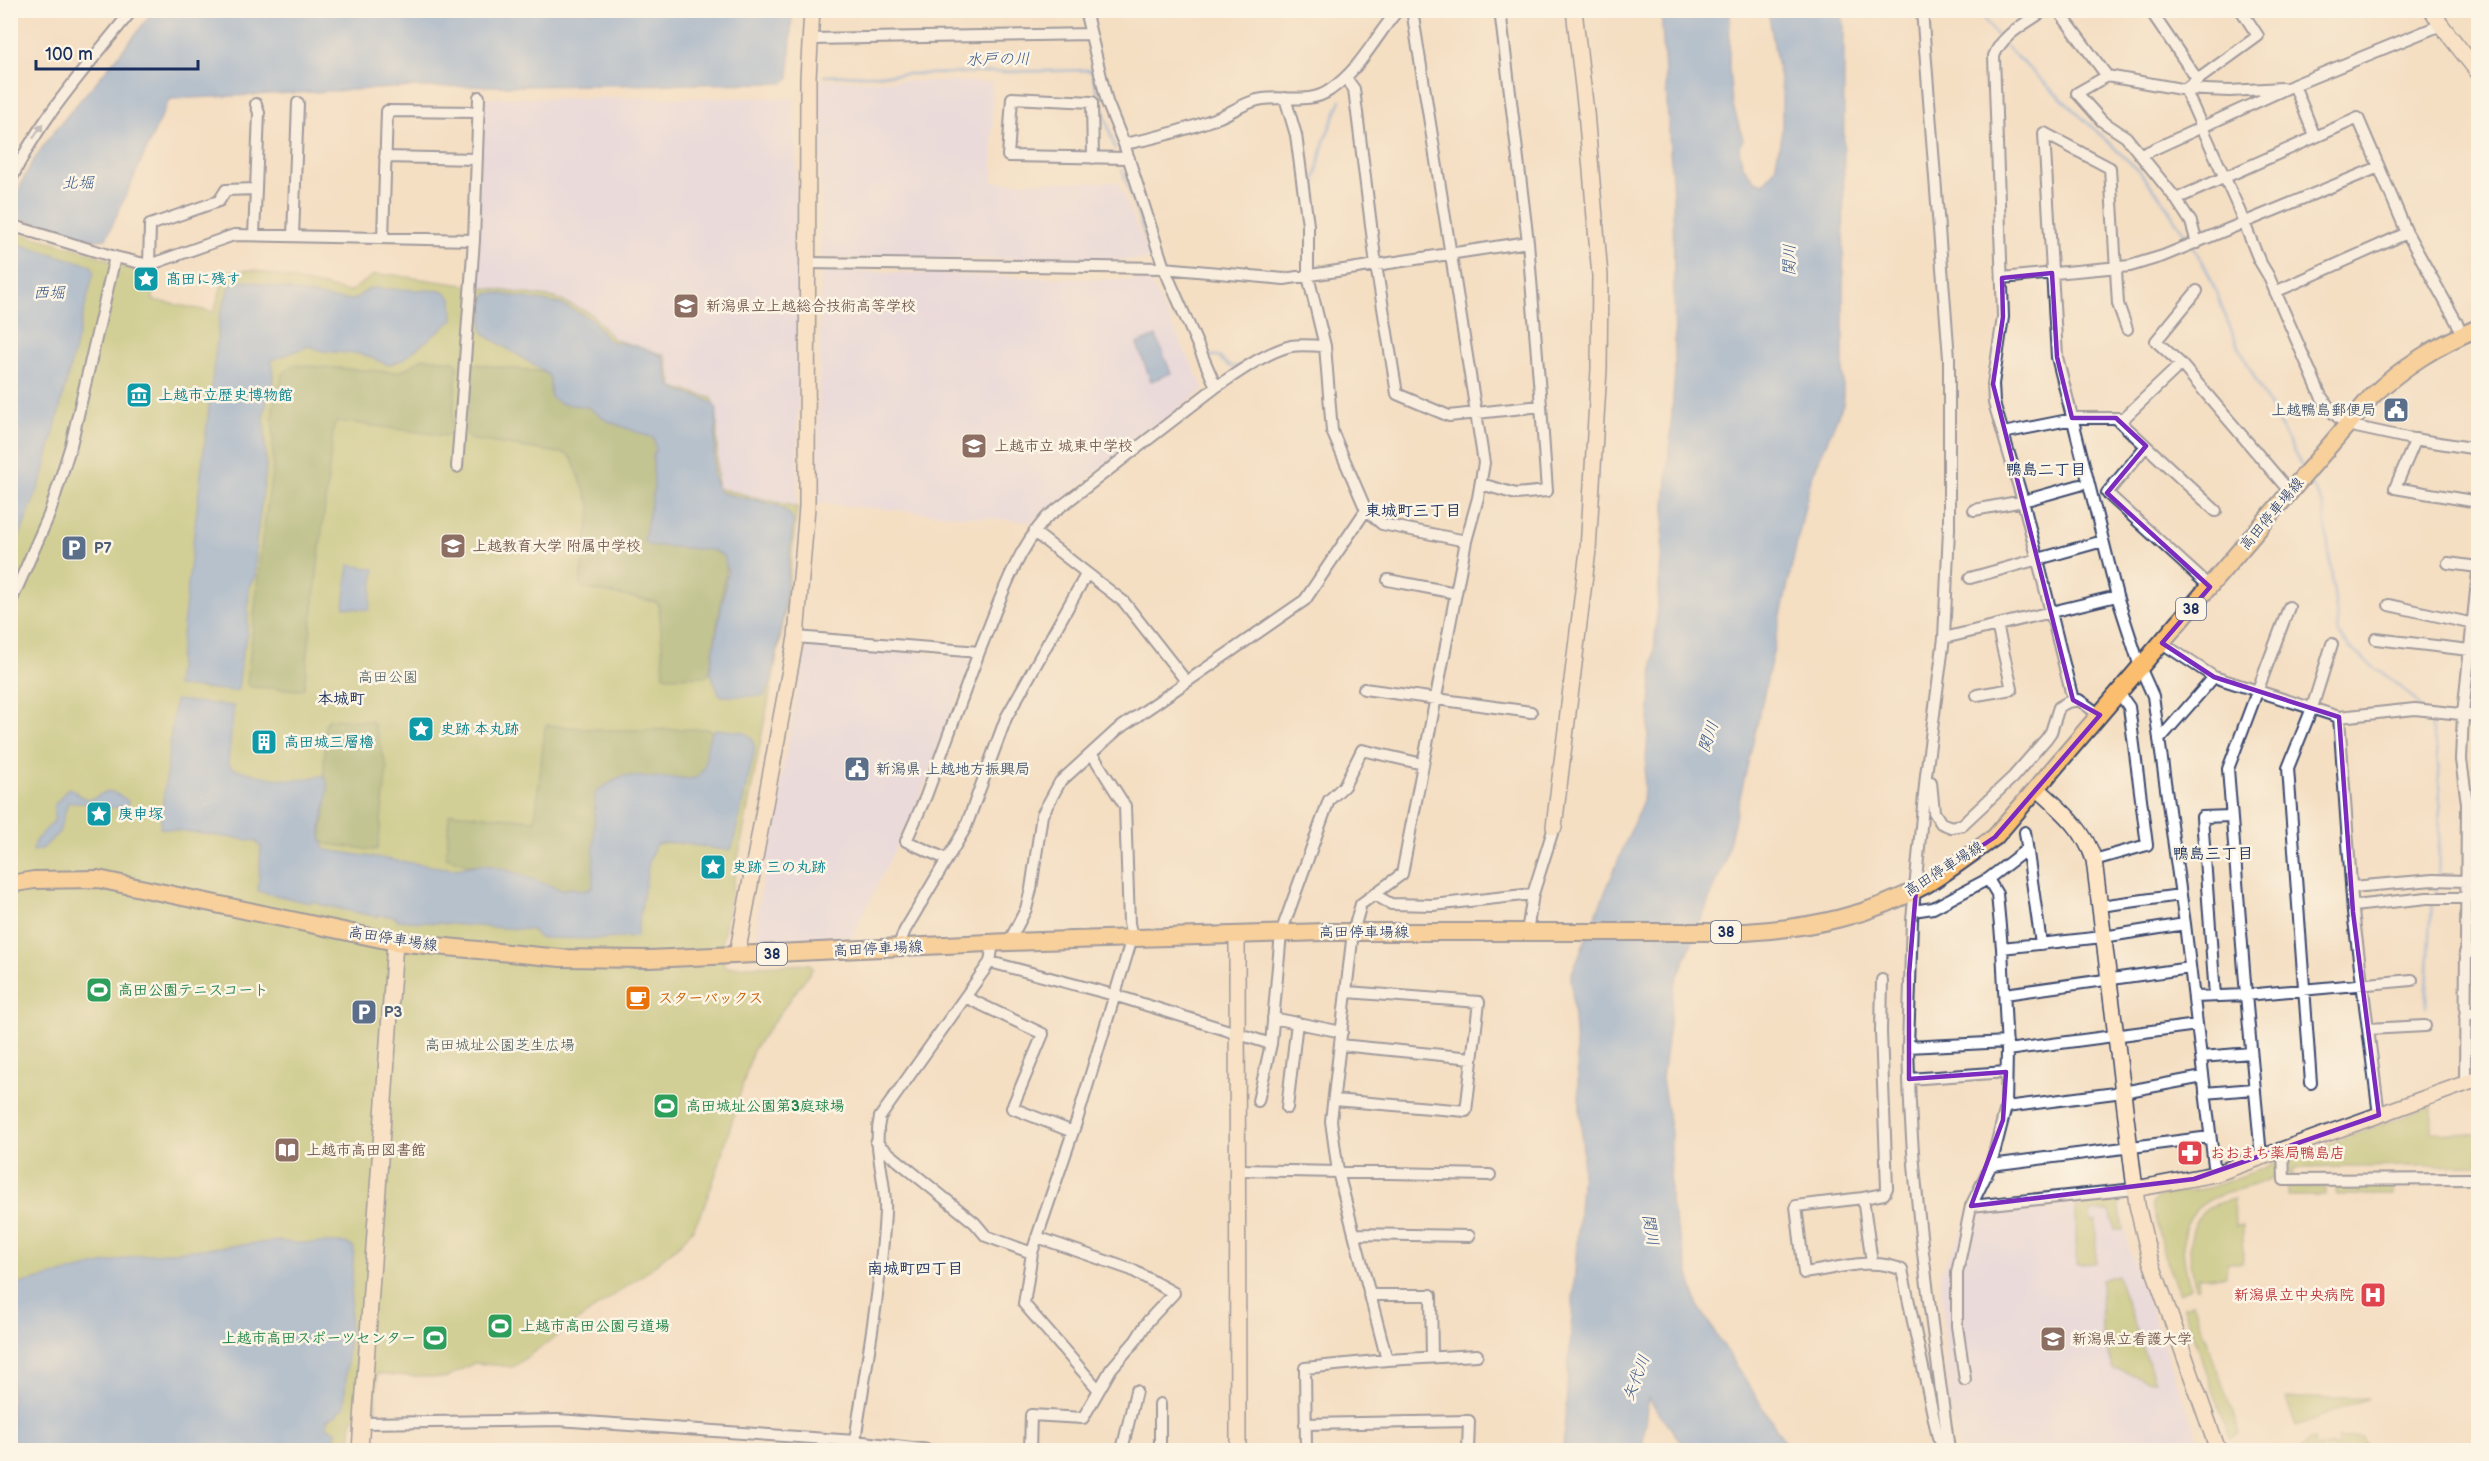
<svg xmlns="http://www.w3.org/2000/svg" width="2489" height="1461" font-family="'Balsamiq Sans','Klee One',sans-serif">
<rect width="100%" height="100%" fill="#fcf5e5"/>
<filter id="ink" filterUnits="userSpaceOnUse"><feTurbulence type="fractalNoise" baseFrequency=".0167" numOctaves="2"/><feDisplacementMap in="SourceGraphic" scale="12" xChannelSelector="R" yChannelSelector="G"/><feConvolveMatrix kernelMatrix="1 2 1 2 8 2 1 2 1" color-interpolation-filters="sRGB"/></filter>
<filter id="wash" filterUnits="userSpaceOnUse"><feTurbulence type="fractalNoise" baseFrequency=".008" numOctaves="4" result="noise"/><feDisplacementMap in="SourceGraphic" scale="24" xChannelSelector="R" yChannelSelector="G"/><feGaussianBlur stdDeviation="1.35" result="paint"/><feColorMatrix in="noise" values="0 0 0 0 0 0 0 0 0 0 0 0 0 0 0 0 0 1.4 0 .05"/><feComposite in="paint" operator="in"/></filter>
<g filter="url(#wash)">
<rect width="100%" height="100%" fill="#f4dfc3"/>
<path fill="#dfd5f5" d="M820 80 992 82 993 182H1118L1151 260 821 258Z
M482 98H794L799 272 797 507 717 488V417L673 386 665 355 613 339 592 314 475 286Z
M821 270 1150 281 1204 389 1032 522 817 503Z
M813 643 965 656 971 661 917 804 852 937 762 942 757 936 758 906 805 649Z
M2120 1198 2129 1249 2202 1450H1960L1949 1405 1940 1274 1973 1209Z"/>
<path fill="#a9bc60" stroke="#62765f" stroke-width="1.5" d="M11 231C40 239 72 245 101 257 119 264 134 274 154 269L153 300 214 312 226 271 253 270 349 292 374 275H394L555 298 592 314 613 339 665 355 673 387 712 398 717 417V488L797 507 786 609 722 942 724 967 810 964 813 968 753 1050 718 1168 702 1212 692 1230 682 1242 644 1274 513 1367 474 1363 445 1378 377 1374 375 1418H352L350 1450H11Z
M2432 1106V1132L2478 1134V1165L2294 1168 2293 1175 2289 1174 2288 1159Z
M2278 1163 2277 1175C2261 1185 2242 1188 2224 1194 2174 1210 2180 1246 2190 1288L2179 1293 2164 1256 2152 1204 2158 1196 2208 1188Z
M2336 1186H2393V1195H2336Z
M2288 1187H2326V1196H2288Z
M2234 1199 2235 1226H2243V1263H2227L2226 1276 2198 1277V1288H2195C2188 1245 2180 1209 2234 1199Z
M2119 1202 2123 1230H2115L2110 1211 2090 1212 2091 1222 2096 1221V1263L2076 1264V1207Z
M2117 1275 2155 1381C2141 1382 2132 1370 2114 1370L2106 1348 2102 1345 2101 1280Z
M2193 1303 2240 1433 2230 1438 2183 1307Z
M2286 1398H2368L2296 1426Z
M2357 1437 2362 1438 2365 1444 2363 1450H2300L2312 1438H2314L2315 1446H2338V1438Z"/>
<path fill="#86a456" stroke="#506a5a" stroke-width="1.5" d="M423 358 454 361 458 365 451 434 447 436 338 421 334 425 304 688 301 690 251 687 247 684 262 540 273 467V405L284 372 293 365 395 372 404 370Z
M475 364 544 372 550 377V395L560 403 588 407 608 421 654 438 656 450 653 460 654 488 644 541 649 545 713 550 724 556 727 563 710 671 707 676 667 677 664 675 659 605 656 602 582 588 580 584 591 507 572 459 567 454 469 439 466 434 471 367Z
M329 719 370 721 374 724 387 768 378 848 374 850 326 844 321 840 327 796V785L324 776 325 724Z
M547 725 606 730 708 729 712 732C707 746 710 773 693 779L622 776 596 792 593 886C584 896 580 887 570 888 567 889 564 890 560 890L487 865H470L446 857 449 815 451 813 535 820 545 727Z"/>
<path fill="#6d9dd6" stroke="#44669a" stroke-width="1.5" d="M154 10 792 11 789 78 783 83 414 87 171 99 167 104 106 239 96 240 18 218 14 213C15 168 74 109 102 75 120 54 137 33 154 10Z
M1661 11H1730L1729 66 1732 102 1743 139 1739 150 1743 166 1755 181 1764 184 1775 168 1782 131V91L1768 11H1841L1844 25 1843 404 1811 479 1757 725 1725 861 1674 986 1662 1079 1671 1133 1670 1202 1697 1304 1790 1450H1687L1648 1398 1642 1450H1563L1583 1153 1571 975 1643 800 1675 372 1673 196Z
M11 242 90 265 94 271 43 476 11 558Z
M248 281 333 299 353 300 370 288 444 291 452 299 453 320 402 360 388 365 362 354 323 351 309 346 272 360 273 383 264 411 266 469 256 541 255 576 249 587 247 637 242 653 238 689 235 691 176 686 220 314 231 283Z
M495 293 560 304 592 319 605 337 612 342 637 346 661 355C669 364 665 383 675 389 688 397 707 394 717 409L713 474 718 491C737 501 787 498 793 521L784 609 771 682 764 696H722L719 694 710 671 728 571 724 556 713 550 649 545 644 541 654 488 653 455 656 450 654 438 608 421 588 407 560 403 551 397 550 377 545 372 487 336 482 330 483 300 487 294Z
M1156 336 1171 373 1151 381 1137 344Z
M349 565 375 569 369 610 344 607Z
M175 700 234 706 228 763 232 768C253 774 274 780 297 780 307 780 314 775 324 776 337 799 310 828 326 850L451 869C463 869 472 864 484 865 507 867 539 883 562 890L571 888 585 891 593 887 595 794 597 791 622 776 693 779C714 771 700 739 716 729L744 732 752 738 755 749 732 848 728 850C710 850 669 837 655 845L649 862 636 937 604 939 539 938 532 930 397 920 396 917 378 915V917L318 904 315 901 309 903 258 891 261 848 256 841 160 828Z
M68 788C75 790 78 796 84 798 102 804 100 779 128 801L127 807 99 808 92 804 68 802 59 832 42 849 33 851 35 841 54 821V806Z
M279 1241 296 1243H346L354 1248 344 1408 338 1411 337 1415 327 1419V1427L336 1431C336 1440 332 1446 325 1450H11V1286L135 1256Z"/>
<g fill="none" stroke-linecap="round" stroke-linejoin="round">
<path stroke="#6d9dd6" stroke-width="3" d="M1978 10 1999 39
M2003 44 2136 168 2160 196 2189 241
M1378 46 1399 18
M824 76 1091 70 1115 149
M1122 170 1152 256
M2193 247C2213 274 2220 308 2235 338 2256 383 2280 425 2303 469
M1313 259 1315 180 1324 141 1341 100
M1159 275 1175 318
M1206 356H1218C1226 364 1230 370 1241 365
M2309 480 2323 505 2339 634C2359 665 2399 677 2420 707
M10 616 16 604
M2424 713C2447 745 2438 843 2438 885L2435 895
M2426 1007 2432 901"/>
</g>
</g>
<g filter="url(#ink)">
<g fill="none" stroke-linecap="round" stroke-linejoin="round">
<g stroke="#3c496d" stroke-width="14">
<path id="street" d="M1085 10 1107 102 1124 144 1164 268 1216 387
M1922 10 1949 358V529L1944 638 1926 775 1912 920 1908 1047 2007 1042
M2045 10C2027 23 2002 34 1994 56L2003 317 1993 384 1994 403 2023 501 2073 700
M2058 10 2107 76 2181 89 2230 91 2282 88
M2150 10 2197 79
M810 39 1090 34
M2107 76 2077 93 2102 121 2126 137 2176 199
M1346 78 1354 89 1376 265 1397 394 1449 416 1541 406 1528 242 1500 10
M2294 85 2315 137
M2185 89 2237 205 2259 260 2268 275 2321 396 2333 413 2347 425 2407 438 2478 449
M2185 89 2258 36 2241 10
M1285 98 1296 135 1308 225V276L1325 346 1332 431 1366 510 1382 524 1466 541
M1124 144C1157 138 1186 130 1217 118 1233 112 1246 101 1263 99 1285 96 1311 104 1330 90 1361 69 1374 38 1398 10
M2141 155 2294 85 2441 25
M385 157 477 159
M1093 158 1092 102 1012 98 1008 156 1129 158
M10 182C39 118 89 65 132 10
M256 189 259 113 256 104
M10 225 115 257 149 265 234 235 474 240
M293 236 298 103
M383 238 387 111 479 112
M2197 243 2191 222 2176 199 2358 118 2379 167
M807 263 1164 268 1284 279 1528 242
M149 265 150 225 219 201 226 190 256 189 254 235
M2002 278 2130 266 2163 256 2379 167 2407 233 2456 321 2462 335
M2275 292 2407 233
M2181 364 2156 341 2197 291
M2116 418 2216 511
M2003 433 2078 418H2124L2181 364 2290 492
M2416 439 2395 488 2478 502
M2146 446 2107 493 2210 587
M457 467 474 240 479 97
M1481 484 1516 494 1547 491 1541 406
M1974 510 2023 501 2080 485
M1034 532 1124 602 1186 681
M2448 563 2478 567
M1970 578 2103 541
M1388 580 1456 593
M2117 596 2057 357 2044 133 2110 168 2118 304 2127 329
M10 604 49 515 71 445 115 257
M2389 605 2478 625
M2289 607 2228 769 2246 995 2412 980
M796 637 979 652C998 606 1013 556 1046 518L1216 387C1239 372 1264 353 1291 346 1302 344 1314 346 1325 346
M1944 638 2117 596 2140 667 2153 696 2185 924 2215 1174
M2376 639 2478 651
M2162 643 2214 677 2339 717 2415 709 2478 716
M1364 689 1531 712
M1977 695 2012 689 1997 625
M2339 717 2353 912 2379 1115
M2159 740 2214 677
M1092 754 1125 806 1129 923 1132 938 1077 1120 1037 1237 1032 1253 1024 1304 1098 1389
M1931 782 1934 812 1941 823 1951 827 1962 825 2013 777 2046 739 2051 732 2059 707 2068 702 2079 700 2100 715
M2025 832 2041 944
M946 859 906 841 926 796 979 652
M2094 860 2147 845 2129 707 2119 693
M1988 879 2027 849
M2352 887 2433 880 2467 881
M1375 895 1391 904 1433 905 1533 894
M2100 906 2180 895
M2353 906 2427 898H2467L2478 888
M1913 911 1933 908 1988 879 1997 894 2002 948 2007 1050 2006 1107 1991 1165 1971 1206 1957 1273V1326L1965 1380
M1527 932 1533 894 1554 827
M1009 942 1026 909 1031 889 1042 815 1060 782 1117 730 1305 600 1366 510
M2002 948 2103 937 2185 924
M897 949 905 930 965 829 1006 718 1087 573
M2465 953 2478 949
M990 962 1114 995 1271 1044
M2005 994 2190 968
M2215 996 2202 817 2231 816
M965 997 1043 1034 1012 1108 1073 1132
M2194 997 2246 995 2261 1156
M2465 1016 2478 1011
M1273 1018 1342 1032
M2368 1029 2425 1026
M1340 1045 1472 1058
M1908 1047 1909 1079 2006 1072
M2007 1050 2197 1025
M2201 1057 2251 1053
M1909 1079C1913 1204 1933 1327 1949 1450
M2311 1083 2288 768 2312 708 2332 644
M2465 1084 2467 803 2461 760 2463 714 2478 572
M2205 1093 2254 1089
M1334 1100 1466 1111 1479 1002 1347 992
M1258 1101 1271 1044 1281 933 1329 800 1344 786 1362 750 1423 764
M2006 1107 2123 1092 2203 1077
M1287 1108 1297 1022
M876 1143 975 1223 986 1236 1032 1253
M2283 1149 2284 1180 2478 1179
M1991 1165 2210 1137
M1238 1170 1490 1175
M1863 1198 1884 1194 1887 1188 1881 1032 1882 980
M1971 1206 2135 1189
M1354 1234 1469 1236
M1872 1263 1863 1198 1796 1206 1804 1273C1834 1269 1874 1256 1902 1270L1938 1438 1949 1450
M1369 1295H1431L1432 1357
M1387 1360 1338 1172 1331 1121 1353 932 1361 904 1402 874 1466 541 1478 498 1484 463 1412 10
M1160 1404V1450
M363 1423 558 1420 855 1441 929 1450
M1305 1424 1469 1421 1468 1450
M855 1441C866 1365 881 1289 885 1212 887 1180 872 1149 880 1117L990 962 993 943
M1030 1450 1031 1415 1083 1418 1111 1369 1136 1340 1148 1321 1174 1293 1132 1270 1037 1237
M1122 1450 1136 1391
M1306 1450 1305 1368 1387 1360 1477 1355"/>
</g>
<g stroke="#3c496d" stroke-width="18">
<path id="secondary" d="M2432 10 2441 25 2478 72
M2037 788C2061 810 2084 828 2094 860L2137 1205 2150 1259 2218 1450
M1554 827 1588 550 1599 369 1600 276 1586 112 1574 10
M1237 935 1238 1450
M737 955 796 637 807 507 808 78 812 10
M2135 1189 2215 1174 2478 1079
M360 1450 395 942"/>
</g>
<g stroke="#3c496d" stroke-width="20">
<path id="primary" d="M10 884 34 880 98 879 395 942 561 958 649 959 1009 942 1324 932H1746C1809 928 1871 916 1927 884 1950 870 1972 853 1995 837L2372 396C2405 365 2436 346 2478 328"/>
</g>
<use href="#street" stroke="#fff" stroke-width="10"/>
<use href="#secondary" stroke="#fde5c5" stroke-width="15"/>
<use href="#primary" stroke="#fabe6e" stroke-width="16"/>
</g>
<defs><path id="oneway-solid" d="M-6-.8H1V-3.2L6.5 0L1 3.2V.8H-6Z" transform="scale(1.5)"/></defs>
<use fill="#8d97ae" href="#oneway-solid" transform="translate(38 131) rotate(-57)"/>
</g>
<path d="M0 0H2489V1461H0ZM2052 273 2057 357 2072 418H2116L2146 446 2107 493 2210 587 2162 643 2214 677 2339 717 2353 912 2379 1115 2194 1179 1971 1206 2003 1120 2006 1072 1909 1079V974L1916 890 1995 837 2100 715 2073 700 1993 384 2003 317 2002 278Z" fill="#f4dfc3" fill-opacity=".55" fill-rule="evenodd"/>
<path fill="none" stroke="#7b2cbf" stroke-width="4.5" stroke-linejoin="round" d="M2052 273 2057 357 2072 418H2116L2146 446 2107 493 2210 587 2162 643 2214 677 2339 717 2353 912 2379 1115 2194 1179 1971 1206 2003 1120 2006 1072 1909 1079V974L1916 890 1995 837 2100 715 2073 700 1993 384 2003 317 2002 278Z"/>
<defs>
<g id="sight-square" transform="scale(1.35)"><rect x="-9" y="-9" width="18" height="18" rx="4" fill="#0f9aa8" stroke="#fcf5e5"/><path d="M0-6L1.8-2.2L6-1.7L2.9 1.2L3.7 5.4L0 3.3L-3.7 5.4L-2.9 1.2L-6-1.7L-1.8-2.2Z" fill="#fff"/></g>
<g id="school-square" transform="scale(1.35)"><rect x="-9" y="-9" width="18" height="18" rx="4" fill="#8d6e63" stroke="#fcf5e5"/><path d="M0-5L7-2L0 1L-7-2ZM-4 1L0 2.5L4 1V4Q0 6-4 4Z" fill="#fff"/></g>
<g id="museum-square" transform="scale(1.35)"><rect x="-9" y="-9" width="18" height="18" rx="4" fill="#0f9aa8" stroke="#fcf5e5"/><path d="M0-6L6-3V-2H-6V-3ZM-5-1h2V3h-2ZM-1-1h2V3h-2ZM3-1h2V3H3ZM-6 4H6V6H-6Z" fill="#fff"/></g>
<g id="civic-square" transform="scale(1.35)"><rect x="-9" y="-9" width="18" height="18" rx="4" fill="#5c6f8a" stroke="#fcf5e5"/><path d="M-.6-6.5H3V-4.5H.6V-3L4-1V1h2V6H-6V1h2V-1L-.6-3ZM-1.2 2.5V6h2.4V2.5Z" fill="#fff"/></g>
<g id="parking-square" transform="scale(1.35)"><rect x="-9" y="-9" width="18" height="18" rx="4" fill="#5c6f8a" stroke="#fcf5e5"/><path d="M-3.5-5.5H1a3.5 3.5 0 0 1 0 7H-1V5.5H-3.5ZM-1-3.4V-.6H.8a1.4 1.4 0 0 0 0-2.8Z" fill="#fff"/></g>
<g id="building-square" transform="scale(1.35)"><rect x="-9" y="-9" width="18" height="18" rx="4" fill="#0f9aa8" stroke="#fcf5e5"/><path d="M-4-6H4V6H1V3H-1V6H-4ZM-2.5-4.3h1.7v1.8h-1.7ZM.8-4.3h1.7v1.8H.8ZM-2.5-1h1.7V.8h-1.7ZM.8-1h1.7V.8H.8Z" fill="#fff"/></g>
<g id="stadium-square" transform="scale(1.35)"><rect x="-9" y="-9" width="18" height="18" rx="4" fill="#2e9e5b" stroke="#fcf5e5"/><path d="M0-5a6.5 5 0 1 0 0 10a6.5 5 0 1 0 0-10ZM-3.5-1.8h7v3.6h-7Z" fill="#fff"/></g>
<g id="cafe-square" transform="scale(1.35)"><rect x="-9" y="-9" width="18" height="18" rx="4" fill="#e8710a" stroke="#fcf5e5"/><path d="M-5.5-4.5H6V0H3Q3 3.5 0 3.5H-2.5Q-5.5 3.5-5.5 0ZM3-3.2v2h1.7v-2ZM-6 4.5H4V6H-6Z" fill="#fff"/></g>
<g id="library-square" transform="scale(1.35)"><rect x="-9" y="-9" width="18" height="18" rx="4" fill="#8d6e63" stroke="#fcf5e5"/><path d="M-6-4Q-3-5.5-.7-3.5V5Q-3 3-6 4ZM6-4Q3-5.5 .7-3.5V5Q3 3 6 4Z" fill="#fff"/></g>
<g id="pharmacy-square" transform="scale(1.35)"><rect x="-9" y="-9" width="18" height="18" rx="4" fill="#e0444e" stroke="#fcf5e5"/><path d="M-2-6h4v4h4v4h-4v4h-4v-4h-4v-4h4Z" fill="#fff"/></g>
<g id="hospital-square" transform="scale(1.35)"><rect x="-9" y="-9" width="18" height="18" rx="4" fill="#e0444e" stroke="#fcf5e5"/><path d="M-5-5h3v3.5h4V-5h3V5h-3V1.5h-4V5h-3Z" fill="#fff"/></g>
</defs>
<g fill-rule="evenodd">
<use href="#sight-square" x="146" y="279"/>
<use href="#school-square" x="686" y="306"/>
<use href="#museum-square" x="139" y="395"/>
<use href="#civic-square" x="2396" y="410"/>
<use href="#school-square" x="974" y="446"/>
<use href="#school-square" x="453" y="546"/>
<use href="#parking-square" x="74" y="548"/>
<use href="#sight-square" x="421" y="729"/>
<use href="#building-square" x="264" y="742"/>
<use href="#civic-square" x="857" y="769"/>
<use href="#sight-square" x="99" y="814"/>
<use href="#sight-square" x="713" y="867"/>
<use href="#stadium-square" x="99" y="990"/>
<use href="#cafe-square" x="638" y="998"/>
<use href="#parking-square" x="364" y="1012"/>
<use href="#stadium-square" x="666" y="1106"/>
<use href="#library-square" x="287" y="1150"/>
<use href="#pharmacy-square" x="2190" y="1153"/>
<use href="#hospital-square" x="2373" y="1295"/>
<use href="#stadium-square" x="500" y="1326"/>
<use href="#stadium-square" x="435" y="1338"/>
<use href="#school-square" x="2053" y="1339"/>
</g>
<g text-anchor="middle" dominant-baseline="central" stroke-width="5" stroke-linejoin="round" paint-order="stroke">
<g fill="#fcf5e5" stroke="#5e6a86" stroke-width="1.5">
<rect x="2176" y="598" width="30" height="22" rx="4.5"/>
<rect x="1711" y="921" width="30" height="22" rx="4.5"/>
<rect x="757" y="943" width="30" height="22" rx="4.5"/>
</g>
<g font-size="14" font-weight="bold" fill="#1b2f5e">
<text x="2191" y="609">38</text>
<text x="1726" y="932">38</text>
<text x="772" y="954">38</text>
</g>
<g font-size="15" font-weight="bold" fill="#0d838f" stroke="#fcf5e5" text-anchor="start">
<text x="166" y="279">髙田に残す</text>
<text x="158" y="395">上越市立歴史博物館</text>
<text x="440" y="729">史跡 本丸跡</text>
<text x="284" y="742">高田城三層櫓</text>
<text x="118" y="814">庚申塚</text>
<text x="732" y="867">史跡 三の丸跡</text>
</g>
<g font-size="15" font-weight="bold" fill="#785e54" stroke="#fcf5e5" text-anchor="start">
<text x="706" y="306">新潟県立上越総合技術高等学校</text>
<text x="994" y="446">上越市立 城東中学校</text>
<text x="472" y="546">上越教育大学 附属中学校</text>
<text x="306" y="1150">上越市高田図書館</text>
<text x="2072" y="1339">新潟県立看護大学</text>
</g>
<g font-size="15" font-weight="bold" fill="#4e5e75" stroke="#fcf5e5" text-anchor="start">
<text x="2376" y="410" text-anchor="end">上越鴨島郵便局</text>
<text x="94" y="548">P7</text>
<text x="876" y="769">新潟県 上越地方振興局</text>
<text x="384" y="1012">P3</text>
</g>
<g font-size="15" fill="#1b2f5e" stroke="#fcf5e5">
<text transform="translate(2272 514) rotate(-50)">高田停車場線</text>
<text transform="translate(1944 869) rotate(-32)">高田停車場線</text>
<text x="1364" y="932">高田停車場線</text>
<text transform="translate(393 939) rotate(9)">高田停車場線</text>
<text transform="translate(878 949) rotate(-3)">高田停車場線</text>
</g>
<g font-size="15" fill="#46595f" stroke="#fcf5e5">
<text x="388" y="677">高田公園</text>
<text x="500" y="1045">高田城址公園芝生広場</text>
</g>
<g font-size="15" font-weight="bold" fill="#27864d" stroke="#fcf5e5" text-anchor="start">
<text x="118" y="990">高田公園テニスコート</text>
<text x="686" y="1106">高田城址公園第3庭球場</text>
<text x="520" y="1326">上越市高田公園弓道場</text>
<text x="416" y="1338" text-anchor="end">上越市高田スポーツセンター</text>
</g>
<g font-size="15" font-weight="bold" fill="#c56008" stroke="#fcf5e5" text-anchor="start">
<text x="658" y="998">スターバックス</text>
</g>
<g font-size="15" font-weight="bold" fill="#be3a42" stroke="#fcf5e5" text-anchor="start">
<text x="2210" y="1153">おおまち薬局鴨島店</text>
<text x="2354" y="1295" text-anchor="end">新潟県立中央病院</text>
</g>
<g font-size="16" font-style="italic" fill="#385688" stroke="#fcf5e5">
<text transform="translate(998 60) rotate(-1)">水戸の川</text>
<text x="78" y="183">北堀</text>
<text transform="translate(1790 260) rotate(-89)">関川</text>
<text x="49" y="293">西堀</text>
<text transform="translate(1709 737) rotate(-71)">関川</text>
<text transform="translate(1650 1230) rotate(81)">関川</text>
<text transform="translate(1637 1378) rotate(-69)">矢代川</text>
</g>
<g font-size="16" font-weight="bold" fill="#1b2f5e" stroke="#fcf5e5">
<text x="2046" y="470">鴨島二丁目</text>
<text x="1413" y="511">東城町三丁目</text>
<text x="341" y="699">本城町</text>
<text x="2213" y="854">鴨島三丁目</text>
<text x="915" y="1269">南城町四丁目</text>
</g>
</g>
<rect width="2489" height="1461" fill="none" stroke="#fcf5e5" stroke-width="36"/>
<path d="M36 60v9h162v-9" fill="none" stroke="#1b2f5e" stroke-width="3"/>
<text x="45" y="60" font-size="18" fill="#1b2f5e" stroke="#fcf5e5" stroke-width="4.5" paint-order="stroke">100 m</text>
</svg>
